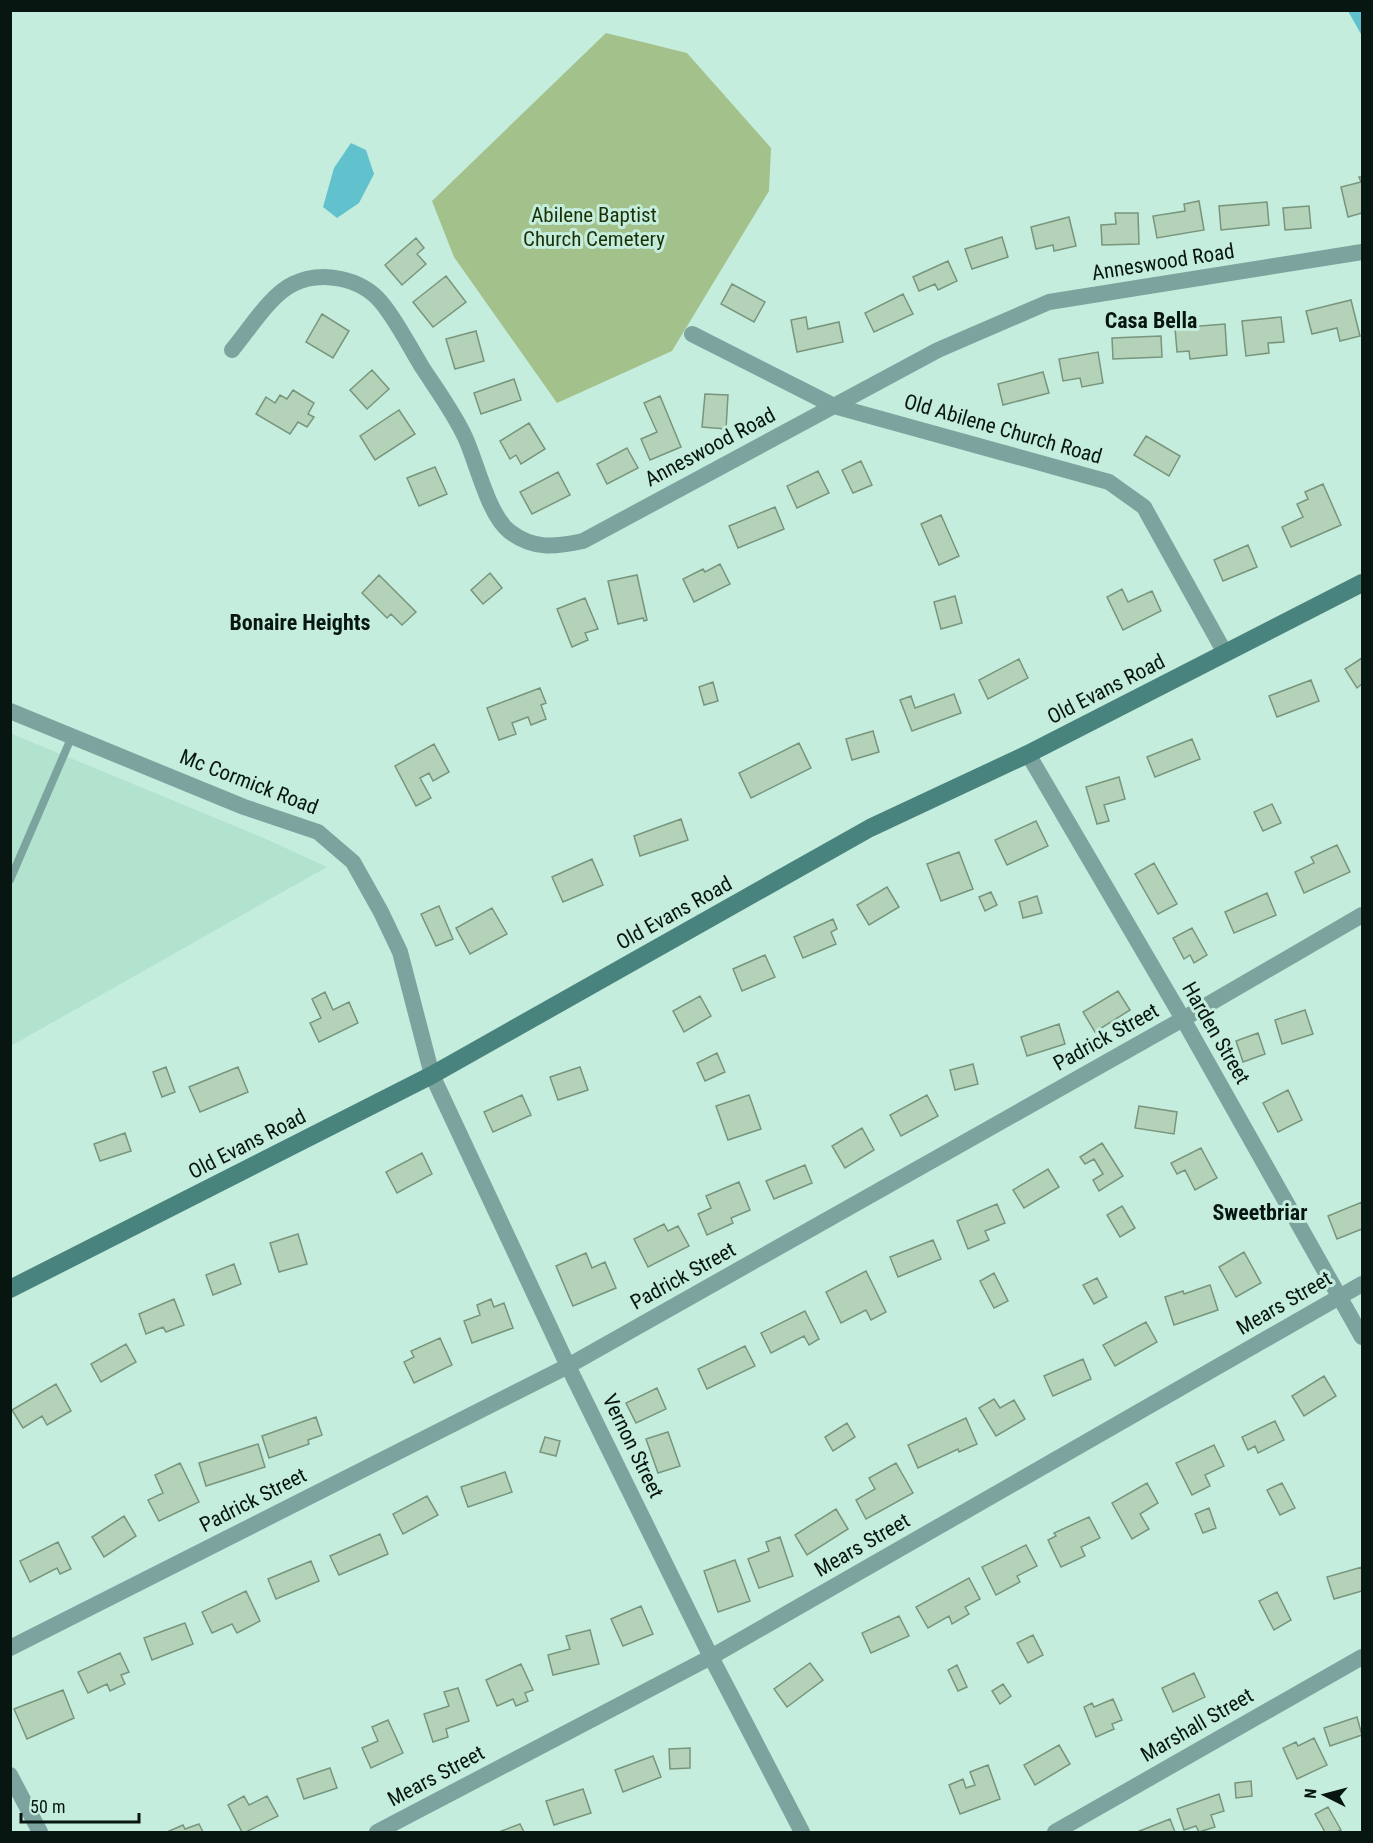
<svg xmlns="http://www.w3.org/2000/svg" width="1373" height="1843" font-family="'Roboto Condensed',sans-serif">
<rect width="100%" height="100%" fill="#c5eddd"/>
<path fill="#b2e3cf" d="M10 733 266 839 327 867 11 1046Z"/>
<path fill="#a3c18a" d="M606 33 687 53 771 148 769 191 672 351 557 403 454 257 432 201Z"/>
<path fill="#61c1cd" d="M1348 11H1362V36Z
M351 143 366 150 374 174 359 203 337 218 323 207 334 168Z"/>
<path fill="#b4d2b8" stroke="#78957d" stroke-width="1.5" d="M1359 177H1362V213L1348 217 1341 187 1361 182Z
M1199 201 1204 230 1157 238 1153 216 1185 211 1184 204Z
M1267 202 1269 225 1221 230 1219 206Z
M1309 206 1311 228 1285 230 1283 208Z
M1115 213H1138L1139 244 1102 245 1101 225 1116 224Z
M1069 217 1076 246 1054 251 1053 245 1036 249 1031 227Z
M1002 237 1008 257 972 269 965 249Z
M416 238 424 248 417 254 426 264 402 285 385 265Z
M948 261 957 281 938 290 935 284 919 291 913 277Z
M446 276 466 302 433 327 413 302Z
M732 284 765 302 754 322 721 304Z
M903 294 913 314 874 332 865 313Z
M1351 300 1360 336 1340 341 1337 328 1312 334 1306 311Z
M322 314 349 331 333 358 306 342Z
M806 317 808 329 839 322 843 342 797 352 791 320Z
M1281 317 1284 342 1268 343 1269 353 1246 356 1242 321Z
M1225 324 1227 355 1190 359 1189 351 1177 352 1175 328Z
M476 331 484 361 455 369 446 339Z
M1161 336 1162 357 1113 359 1112 338Z
M1098 352 1103 383 1082 387 1080 378 1063 381 1059 359Z
M372 370 389 389 367 409 350 390Z
M1043 372 1049 393 1003 405 998 384Z
M514 379 521 400 481 414 474 393Z
M293 390 314 403 308 414 314 417 307 427 298 422 290 434 256 414 266 397 275 403 280 395 287 399Z
M705 394 728 395 726 429 702 427Z
M660 396 681 447 650 460 641 439 657 432 644 403Z
M399 410 415 434 375 460 360 436Z
M529 423 545 449 521 464 516 455 510 459 500 441Z
M1146 436 1180 456 1169 476 1134 455Z
M627 448 638 468 607 484 597 464Z
M861 461 872 485 853 493 842 470Z
M435 467 447 494 419 506 407 478Z
M818 471 829 493 797 508 787 486Z
M558 472 570 495 532 514 520 492Z
M1323 484 1341 525 1291 547 1282 527 1303 517 1297 504 1308 499 1305 492Z
M775 507 784 529 738 548 729 526Z
M941 515 959 556 939 565 921 524Z
M1248 545 1257 567 1223 581 1214 560Z
M720 564 730 584 694 602 683 579 703 569 705 572Z
M490 573 502 588 483 604 471 590Z
M379 575 416 612 402 625 391 614 387 618 362 593Z
M637 575 647 620 644 621 643 618 618 624 608 581Z
M1122 589 1128 602 1152 591 1161 611 1123 630 1107 597Z
M955 596 962 623 941 629 934 602Z
M585 598 598 629 585 633 588 640 572 647 557 609Z
M1362 658V684L1357 688 1345 669Z
M1019 659 1028 678 988 699 979 680Z
M1311 680 1319 701 1277 717 1269 696Z
M713 682 718 701 704 705 699 687Z
M540 688 546 703 541 705 546 719 531 725 528 717 512 723 516 734 499 740 487 708Z
M954 694 961 713 912 731 900 700 911 696 915 708Z
M873 731 879 752 852 760 846 739Z
M1192 739 1200 759 1155 777 1147 757Z
M799 743 811 768 751 798 739 773Z
M434 744 449 772 433 781 429 773 420 778 431 798 416 806 395 766Z
M1119 777 1125 799 1104 805 1109 821 1097 824 1086 787Z
M1272 804 1281 823 1263 831 1254 812Z
M681 819 688 840 640 856 634 836Z
M1036 821 1048 846 1007 865 995 840Z
M1337 845 1350 872 1304 893 1295 872 1314 863 1311 857Z
M959 852 973 889 941 901 927 864Z
M592 859 603 885 563 902 552 877Z
M1154 863 1177 904 1158 914 1135 874Z
M887 887 899 907 869 925 857 905Z
M991 892 997 905 985 911 979 897Z
M1267 893 1276 915 1234 933 1225 912Z
M1037 896 1042 913 1023 918 1019 902Z
M439 906 453 939 436 946 421 914Z
M492 908 507 934 470 954 456 928Z
M833 919 837 929 831 932 836 944 803 958 794 937Z
M1192 928 1207 955 1194 963 1190 955 1184 959 1173 938Z
M765 955 775 977 742 991 733 969Z
M1118 991 1130 1010 1095 1032 1083 1012Z
M325 992 333 1010 349 1002 358 1023 319 1042 310 1023 321 1018 312 999Z
M700 996 711 1016 684 1032 673 1011Z
M1305 1010 1313 1034 1282 1044 1275 1020Z
M1059 1024 1065 1044 1027 1056 1021 1037Z
M1258 1033 1265 1054 1243 1062 1236 1041Z
M717 1053 725 1072 705 1081 697 1063Z
M973 1064 978 1084 955 1090 950 1070Z
M166 1067 175 1092 162 1097 153 1072Z
M238 1067 248 1092 200 1112 189 1087Z
M580 1067 588 1090 558 1100 550 1077Z
M1288 1090 1302 1120 1278 1132 1263 1103Z
M522 1095 531 1115 493 1132 484 1112Z
M749 1095 761 1129 728 1140 716 1106Z
M927 1095 938 1116 901 1136 890 1115Z
M1139 1106 1177 1112 1174 1134 1135 1128Z
M862 1128 874 1150 845 1168 832 1146Z
M125 1133 131 1151 100 1161 94 1144Z
M1102 1143 1123 1176 1099 1191 1093 1180 1103 1174 1094 1159 1085 1164 1080 1157Z
M1201 1148 1217 1178 1195 1190 1185 1170 1177 1174 1171 1163Z
M422 1153 432 1174 397 1193 386 1172Z
M805 1165 812 1183 774 1199 766 1181Z
M1048 1169 1059 1187 1024 1208 1013 1190Z
M739 1182 750 1210 731 1218 733 1223 707 1235 698 1214 711 1208 706 1196Z
M1362 1202V1229L1337 1239 1328 1216Z
M997 1204 1005 1223 985 1231 989 1240 968 1249 957 1221Z
M1122 1206 1135 1228 1120 1237 1107 1215Z
M664 1224 668 1231 678 1226 689 1246 648 1267 634 1239Z
M298 1234 307 1264 279 1272 270 1243Z
M933 1240 941 1259 898 1277 890 1257Z
M1244 1252 1261 1283 1236 1297 1219 1267Z
M586 1253 592 1268 605 1262 616 1288 573 1306 556 1266Z
M234 1264 241 1284 213 1295 206 1275Z
M866 1271 886 1312 871 1320 866 1310 841 1323 826 1292Z
M994 1273 1008 1301 994 1308 980 1281Z
M1097 1278 1107 1297 1094 1304 1083 1285Z
M1210 1285 1218 1310 1174 1325 1165 1297 1183 1291 1184 1294Z
M174 1299 184 1325 166 1332 163 1327 146 1334 139 1314Z
M491 1299 494 1307 504 1303 513 1328 472 1343 464 1321 480 1315 477 1305Z
M805 1311 819 1339 809 1345 804 1336 771 1353 761 1333Z
M1146 1322 1157 1342 1115 1366 1103 1345Z
M440 1338 452 1365 414 1383 404 1362 414 1357 411 1351Z
M126 1344 136 1362 101 1382 91 1364Z
M745 1346 755 1366 707 1389 698 1369Z
M1083 1359 1091 1379 1053 1396 1044 1376Z
M1324 1376 1336 1396 1304 1416 1292 1396Z
M56 1384 71 1411 47 1425 42 1416 23 1428 12 1410Z
M657 1388 666 1409 636 1423 626 1403Z
M994 1399 1000 1408 1014 1400 1025 1419 996 1436 979 1408Z
M316 1417 322 1435 308 1440 309 1444 269 1458 262 1436Z
M966 1418 977 1444 959 1452 958 1449 918 1468 908 1445Z
M1275 1421 1284 1440 1258 1453 1255 1446 1248 1450 1242 1437Z
M847 1423 855 1437 833 1451 825 1437Z
M668 1432 680 1466 658 1473 646 1439Z
M545 1437 560 1441 556 1456 540 1452Z
M258 1444 265 1467 206 1486 199 1463Z
M1214 1445 1224 1466 1205 1475 1210 1486 1192 1495 1176 1463Z
M180 1463 199 1502 159 1521 148 1500 163 1493 155 1475Z
M896 1463 913 1493 866 1519 856 1500 875 1489 869 1478Z
M505 1472 512 1492 468 1507 461 1487Z
M1147 1483 1158 1503 1140 1514 1149 1529 1132 1539 1112 1503Z
M1282 1483 1295 1508 1280 1515 1267 1490Z
M427 1496 438 1515 403 1534 393 1514Z
M1209 1508 1216 1528 1203 1533 1195 1514Z
M836 1509 848 1529 807 1555 795 1535Z
M124 1516 136 1536 104 1557 92 1537Z
M1089 1517 1100 1538 1081 1547 1085 1556 1061 1567 1048 1540 1056 1536 1054 1533Z
M380 1534 388 1554 339 1575 330 1556Z
M780 1537 793 1576 759 1588 748 1559 769 1551 766 1542Z
M58 1542 71 1569 60 1574 57 1568 30 1582 20 1561Z
M1026 1545 1037 1566 1017 1576 1020 1582 996 1595 982 1567Z
M735 1560 750 1601 718 1612 704 1571Z
M311 1561 319 1581 276 1599 268 1579Z
M1362 1567V1591L1334 1599 1327 1577Z
M969 1578 980 1599 965 1607 969 1614 952 1624 949 1616 928 1628 916 1607Z
M246 1591 260 1621 237 1633 232 1624 212 1633 202 1612Z
M1277 1592 1291 1620 1274 1630 1259 1601Z
M641 1606 653 1634 623 1646 611 1619Z
M899 1616 909 1636 871 1653 862 1633Z
M185 1623 193 1644 152 1660 144 1638Z
M590 1630 599 1664 553 1675 548 1655 570 1649 566 1636Z
M1033 1635 1043 1655 1028 1663 1017 1643Z
M120 1653 129 1672 121 1675 125 1684 110 1691 107 1684 88 1693 78 1672Z
M810 1663 823 1680 787 1707 774 1689Z
M521 1664 533 1690 525 1693 528 1701 516 1706 513 1699 497 1706 486 1680Z
M957 1665 967 1687 958 1691 948 1670Z
M1194 1673 1205 1697 1173 1712 1162 1688Z
M1003 1684 1011 1696 1000 1704 992 1691Z
M458 1688 469 1721 446 1729 448 1737 433 1742 424 1714 449 1706 444 1692Z
M63 1690 74 1718 27 1739 14 1709Z
M1113 1699 1122 1720 1112 1724 1114 1729 1096 1737 1084 1707 1092 1703 1094 1707Z
M1357 1717 1362 1735 1330 1746 1324 1728Z
M388 1720 403 1753 371 1768 362 1748 378 1741 372 1727Z
M1314 1738 1327 1765 1297 1779 1283 1748 1296 1742 1298 1746Z
M1059 1745 1070 1764 1035 1785 1024 1765Z
M690 1748V1768L670 1769 669 1749Z
M653 1756 661 1777 623 1792 615 1770Z
M988 1765 1000 1799 960 1814 949 1785 963 1779 966 1788 975 1785 970 1772Z
M330 1768 337 1788 304 1799 297 1779Z
M1251 1781 1252 1796 1236 1798 1235 1783Z
M583 1789 591 1813 554 1825 546 1801Z
M1219 1794 1224 1811 1211 1815 1215 1827 1199 1832 1196 1826 1184 1830 1177 1809Z
M244 1796 249 1805 267 1796 278 1816 246 1832H242L228 1805Z
M1328 1807 1341 1830 1336 1832H1325L1315 1814Z
M1170 1819 1175 1832H1137Z
M199 1824 203 1832H167L183 1825 185 1829Z
M520 1824 524 1832H499Z"/>
<g fill="none" stroke-linecap="round" stroke-linejoin="round">
<path stroke="#7da39e" stroke-width="8" d="M10 880 72 736"/>
<path stroke="#7da39e" stroke-width="16" d="M692 334 834 406 1109 482 1144 507 1225 653
M232 350C249 330 270 295 293 284 321 270 361 278 381 302 397 321 409 346 422 367 437 390 454 413 465 437 477 463 488 514 509 531 533 550 555 547 583 541L938 350 1049 302 1362 252
M10 711 244 807 318 832 353 862 381 912 400 952 432 1075 568 1366 711 1657 802 1832
M1028 754 1183 1019 1362 1337
M10 1648 568 1366 1183 1019 1362 915
M10 1775 40 1832
M377 1832 711 1657 1362 1284
M1055 1832 1362 1657"/>
<path stroke="#48837d" stroke-width="18" d="M10 1289 432 1075 870 828 1028 754 1362 583"/>
</g>
<g text-anchor="middle" dominant-baseline="central" stroke-width="6" stroke-linejoin="round" paint-order="stroke">
<g font-size="21" fill="#1c3103" stroke="#c5eddd">
<text x="594" y="215">Abilene Baptist<tspan x="594" dy="24">Church Cemetery</tspan></text>
</g>
<g font-size="21" fill="#071610" stroke="#c5eddd">
<text transform="translate(1163 262) rotate(-9)">Anneswood Road</text>
<text transform="translate(1003 429) rotate(16)">Old Abilene Church Road</text>
<text transform="translate(710 447) rotate(-28)">Anneswood Road</text>
<text transform="translate(1106 689) rotate(-27)">Old Evans Road</text>
<text transform="translate(249 782) rotate(21)">Mc Cormick Road</text>
<text transform="translate(674 913) rotate(-29)">Old Evans Road</text>
<text transform="translate(1216 1033) rotate(60)">Harden Street</text>
<text transform="translate(1106 1037) rotate(-29)">Padrick Street</text>
<text transform="translate(247 1144) rotate(-27)">Old Evans Road</text>
<text transform="translate(683 1276) rotate(-29)">Padrick Street</text>
<text transform="translate(1284 1303) rotate(-30)">Mears Street</text>
<text transform="translate(633 1446) rotate(64)">Vernon Street</text>
<text transform="translate(253 1500) rotate(-27)">Padrick Street</text>
<text transform="translate(862 1545) rotate(-30)">Mears Street</text>
<text transform="translate(1197 1725) rotate(-30)">Marshall Street</text>
<text transform="translate(436 1776) rotate(-28)">Mears Street</text>
</g>
<g font-size="22" font-weight="bold" fill="#071610" stroke="#c5eddd">
<text x="1151" y="320">Casa Bella</text>
<text x="300" y="622">Bonaire Heights</text>
<text x="1260" y="1212">Sweetbriar</text>
</g>
</g>
<rect width="1373" height="1843" fill="none" stroke="#071610" stroke-width="24"/>
<g transform="translate(1325 1795) rotate(276)" stroke="#c5eddd" stroke-width="4.5" paint-order="stroke">
<path d="M0-4.5L10 22L0 15L-10 22Z" fill="#071610"/>
<text y="-9" font-size="16" font-weight="bold" text-anchor="middle" fill="#071610">N</text>
</g>
<path d="M21 1813v9h118v-9" fill="none" stroke="#071610" stroke-width="3"/>
<text x="30" y="1813" font-size="18" fill="#071610" stroke="#c5eddd" stroke-width="4.5" paint-order="stroke">50 m</text>
</svg>
